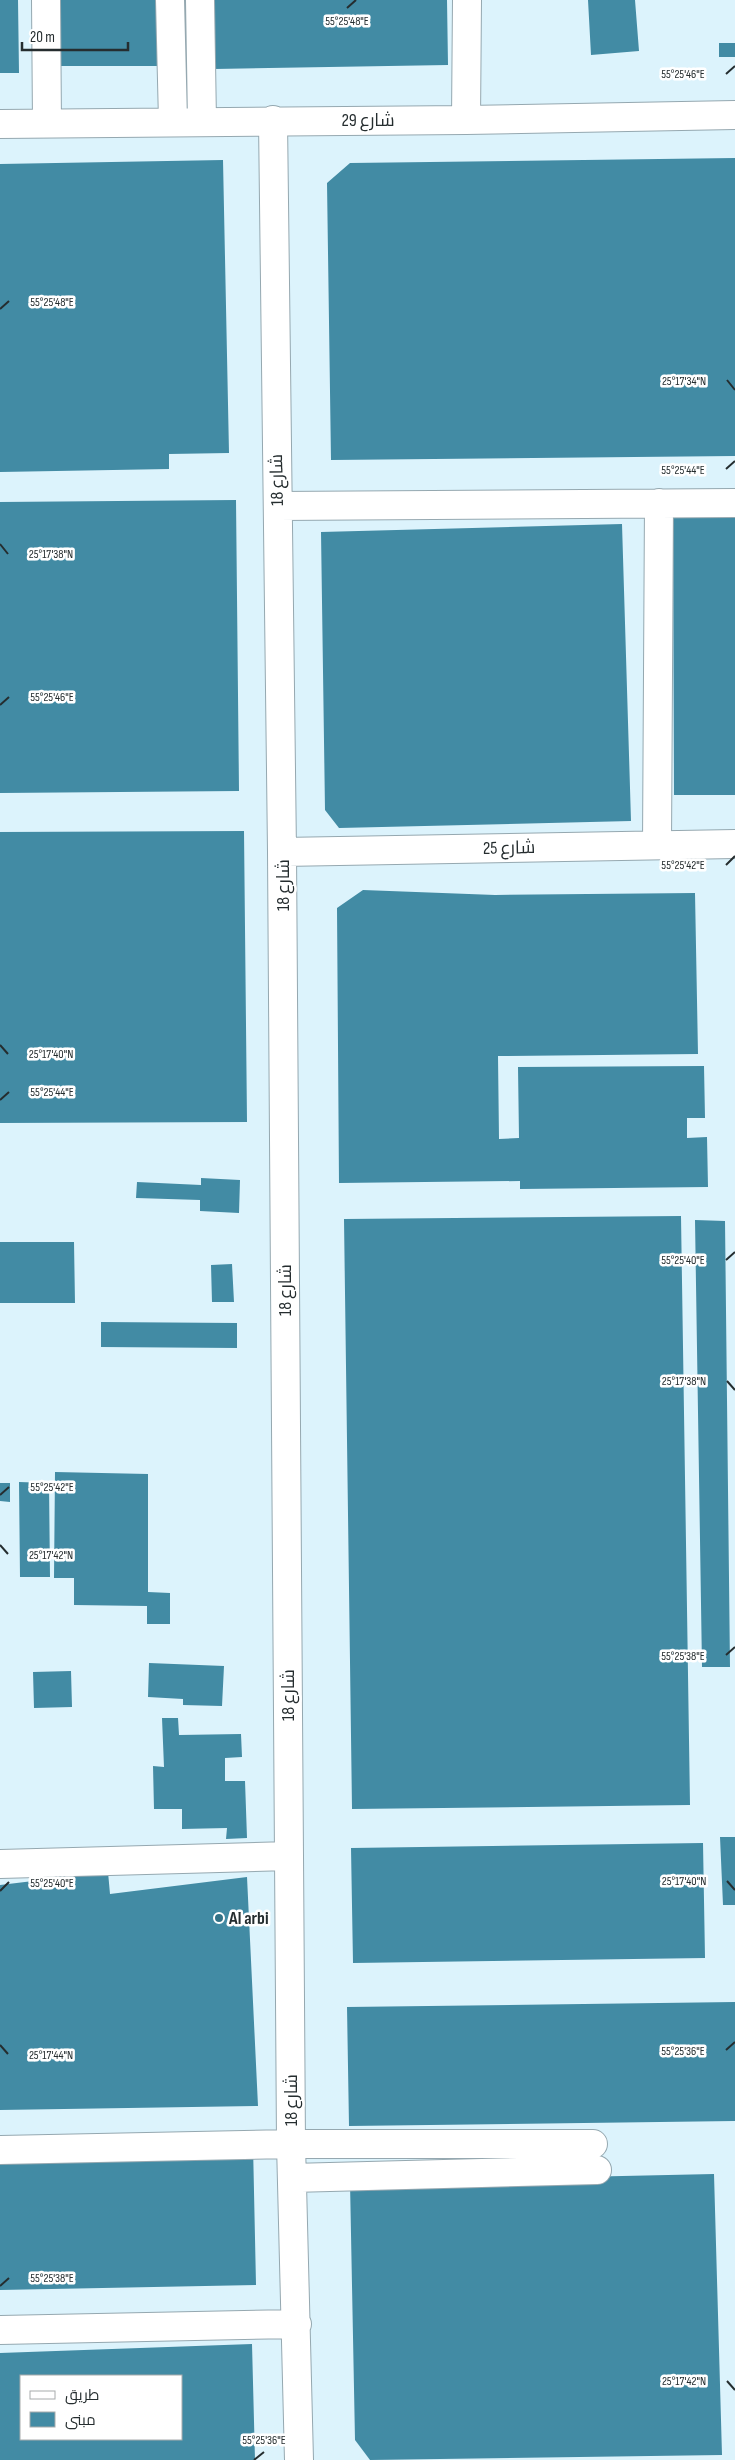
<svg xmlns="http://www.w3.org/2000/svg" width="735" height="2460" font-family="'Sofia Sans Condensed',Cairo,sans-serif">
<rect width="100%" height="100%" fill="#f8fcfd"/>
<path fill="#dcf3fc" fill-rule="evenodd" d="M0 0H735V2460H0ZM21 2376H181V2439H21Z"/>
<path fill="#428ba4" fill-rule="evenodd" d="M0 0H18L19 73H0Z
M59 0H162L164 66H60Z
M213 0H447L448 65 214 69Z
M588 0H635L639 51 591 55Z
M719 43H735V57H719Z
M735 158V456L331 460 327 183 350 163Z
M223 160 229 453 169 454V469L0 472V164Z
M236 500 239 791 0 793V502Z
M673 517H735V795H674Z
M622 524 631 821 339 828 325 810 321 532Z
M244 831 247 1122 0 1123V832Z
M363 890 495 895 695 893 698 1054 498 1056 499 1139 519 1138 518 1067 704 1066 705 1118H687V1138L707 1137 708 1187 520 1189V1181L339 1183 337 908Z
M201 1178 240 1180 239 1213 200 1211V1200L136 1198 137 1182 201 1185Z
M681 1216 690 1805 352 1809 344 1219Z
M695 1220 725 1221 730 1667H702Z
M0 1242H74L75 1303H0Z
M232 1264 234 1302H212L211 1265Z
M101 1322 237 1323V1348L101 1347Z
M55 1472 148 1474V1592L170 1593V1624H147V1606L74 1605V1578H54Z
M19 1482 49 1483 50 1577H20Z
M0 1483H10V1502L0 1501Z
M149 1663 224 1666 222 1706 183 1705V1699L148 1697Z
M71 1671 72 1707 34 1708 33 1672Z
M162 1718H178L179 1735 241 1734 242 1757 225 1758V1781H245L247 1838 226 1839 227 1828 182 1829V1809H154L153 1766 164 1767Z
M720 1837H735V1905H723Z
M703 1843 705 1958 353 1963 351 1848Z
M108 1872 110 1894 247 1877 258 2106 0 2110V1885Z
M735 2002V2121L349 2126 347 2007Z
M253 2145 256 2285 0 2290V2150Z
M714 2174 722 2455 370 2460 355 2440 350 2182Z
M252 2344 255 2460H0V2353ZM21 2376H181V2439H21Z"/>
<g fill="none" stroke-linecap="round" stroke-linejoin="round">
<g stroke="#95a8b0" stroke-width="30">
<path id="minor" d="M46 0 47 123
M170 0 173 121
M200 0 202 121
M273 120 282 852 291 2144 299 2460
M466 120 467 0
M0 124 466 120 735 115
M278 506 735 503
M657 845 659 503
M282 852 735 844
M0 1864 289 1856
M0 2150 291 2144H593
M292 2178 597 2170
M0 2330 297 2324"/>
</g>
<use href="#minor" stroke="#fff" stroke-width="28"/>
</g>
<path fill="none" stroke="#252d2f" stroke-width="2" d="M347 8 356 0M726 74 735 66M0 309 9 301M727 380 735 390M726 469 735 461M0 544 8 554M0 705 9 697M726 865 735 856M0 1045 8 1054M0 1100 9 1092M726 1260 735 1252M727 1381 735 1390M0 1495 9 1487M0 1545 8 1554M726 1655 735 1647M727 1881 735 1890M0 1891 9 1882M0 2045 8 2054M726 2050 735 2042M0 2286 9 2278M727 2381 735 2390M254 2460 264 2452"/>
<circle fill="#337287" stroke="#fff" stroke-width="2" cx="219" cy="1918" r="5"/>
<g text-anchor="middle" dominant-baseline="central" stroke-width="5" stroke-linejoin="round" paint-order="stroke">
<g font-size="18" fill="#252d2f" stroke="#fff">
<text x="368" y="120">شارع 29</text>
<text transform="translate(277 480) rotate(-91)">شارع 18</text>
<text transform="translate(509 848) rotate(-1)">شارع 25</text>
<text transform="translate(283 885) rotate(-90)">شارع 18</text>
<text transform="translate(285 1290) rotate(-90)">شارع 18</text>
<text transform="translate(288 1695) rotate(-90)">شارع 18</text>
<text transform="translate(291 2100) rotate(-90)">شارع 18</text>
</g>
<g font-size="18" font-weight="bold" fill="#252d2f" stroke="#fff" text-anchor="start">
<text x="229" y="1918">Al arbi</text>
</g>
</g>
<g font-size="12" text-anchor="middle" fill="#252d2f" stroke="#fff" stroke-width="5" stroke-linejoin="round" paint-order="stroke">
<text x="347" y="25">55°25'48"E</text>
<text x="683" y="78">55°25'46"E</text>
<text x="52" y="306">55°25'48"E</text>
<text x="684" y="385">25°17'34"N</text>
<text x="683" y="474">55°25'44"E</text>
<text x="51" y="558">25°17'38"N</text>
<text x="52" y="701">55°25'46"E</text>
<text x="683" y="869">55°25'42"E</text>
<text x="51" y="1058">25°17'40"N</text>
<text x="52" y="1096">55°25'44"E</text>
<text x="683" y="1264">55°25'40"E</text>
<text x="684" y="1385">25°17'38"N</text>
<text x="52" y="1491">55°25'42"E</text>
<text x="51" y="1559">25°17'42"N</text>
<text x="683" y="1660">55°25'38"E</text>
<text x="684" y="1885">25°17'40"N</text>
<text x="52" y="1887">55°25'40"E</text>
<text x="683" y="2055">55°25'36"E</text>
<text x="51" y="2059">25°17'44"N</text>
<text x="52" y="2282">55°25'38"E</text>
<text x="684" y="2385">25°17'42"N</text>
<text x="264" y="2444">55°25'36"E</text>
</g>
<rect x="20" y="2375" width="162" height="65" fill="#ffffff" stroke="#a8abac"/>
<rect x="30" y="2391" width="25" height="8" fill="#ffffff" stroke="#a8abac"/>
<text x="65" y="2400" font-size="15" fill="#252d2f">طريق</text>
<rect x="30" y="2412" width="25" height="15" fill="#428ba4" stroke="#a8abac"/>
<text x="65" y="2425" font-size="15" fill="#252d2f">مبنى</text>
<path d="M22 42v8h106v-8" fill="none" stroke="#252d2f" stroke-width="2.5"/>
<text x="30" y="42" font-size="15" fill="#252d2f" stroke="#ffffff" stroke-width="4" paint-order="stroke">20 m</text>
</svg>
